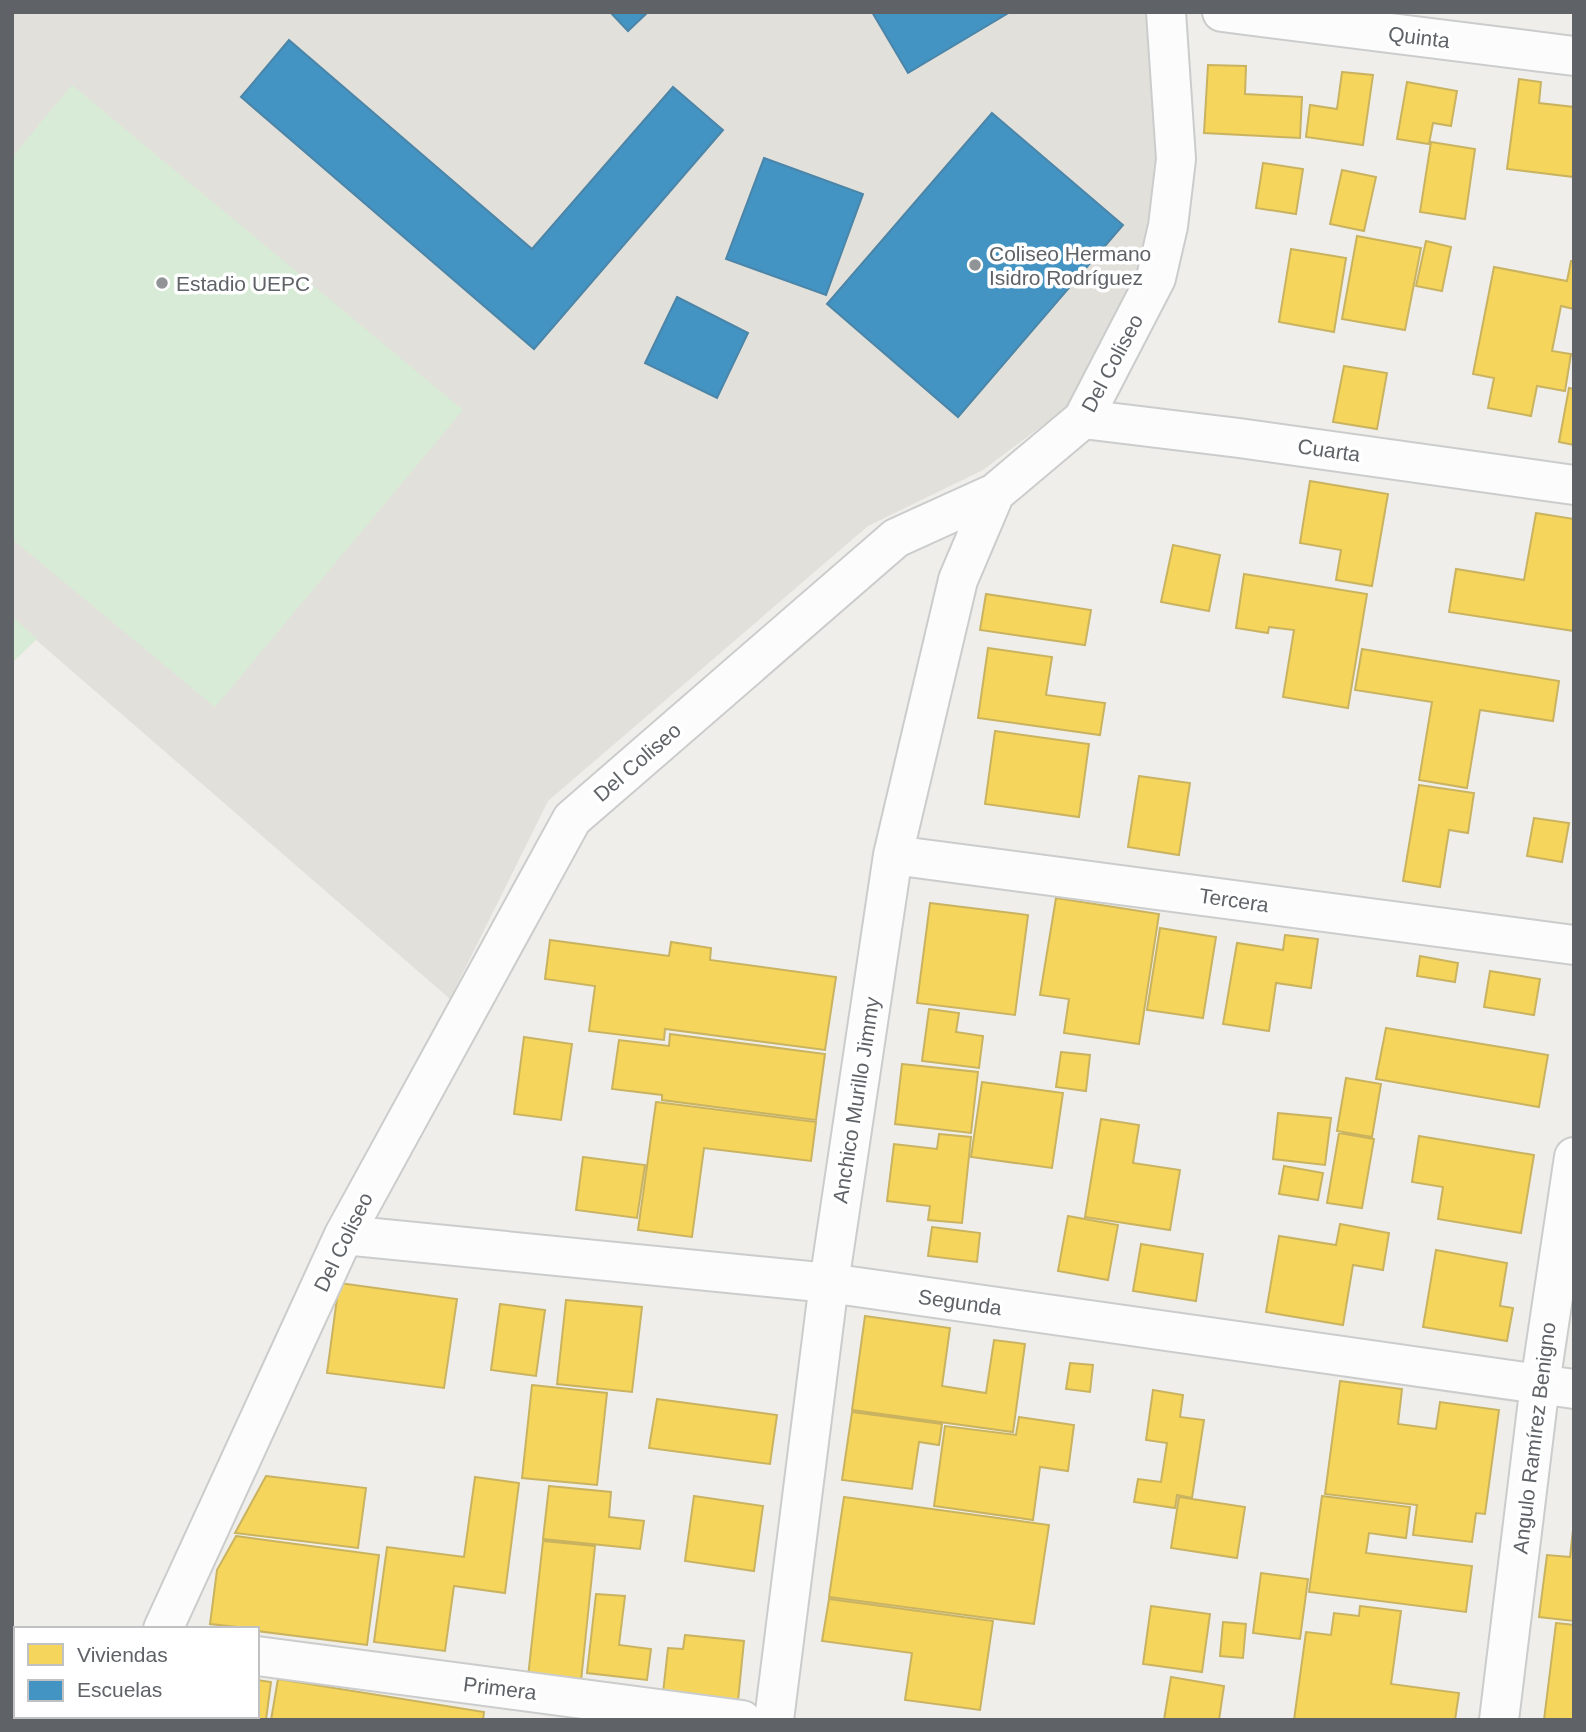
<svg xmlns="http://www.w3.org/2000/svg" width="1586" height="1732" font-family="Arial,sans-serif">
<rect width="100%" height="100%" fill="#efeeea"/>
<path fill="#e2e0da" d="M12 12H1155L1175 209 1074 402 983 470 868 526 548 801 450 999 12 619Z"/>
<path fill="#d8ebd6" d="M72 85 463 410 215 707 12 539V157Z
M12 616 37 639 12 663Z"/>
<path fill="#f6d55c" stroke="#c9b360" stroke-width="2" d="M1208 65 1246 66 1245 94 1302 97 1300 138 1204 133Z
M1342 72 1373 75 1363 145 1306 137 1310 105 1337 109Z
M1519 79 1541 82 1539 103 1574 107V177L1507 169Z
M1407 82 1457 91 1451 126 1433 123 1429 144 1397 139Z
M1431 142 1475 149 1465 219 1420 212Z
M1263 163 1303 169 1296 214 1256 208Z
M1342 170 1376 177 1364 231 1330 224Z
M1357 236 1421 248 1405 330 1342 319Z
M1426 241 1451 247 1442 291 1416 286Z
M1291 249 1346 258 1334 332 1279 322Z
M1571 261H1574V309L1561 306 1552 351 1571 354 1565 391 1537 386 1531 416 1488 408 1494 378 1473 374 1494 267 1567 281Z
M1344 366 1387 373 1377 429 1333 422Z
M1569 388 1574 389V445L1559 442Z
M1310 481 1388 494 1372 586 1336 580 1341 550 1300 543Z
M1536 513 1574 519V631L1449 612 1456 569 1524 580Z
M1173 545 1220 555 1209 611 1161 602Z
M1244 574 1367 594 1348 708 1283 697 1294 630 1269 627 1268 633 1236 628Z
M986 594 1091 610 1085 645 980 630Z
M988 648 1052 657 1046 695 1105 703 1100 735 978 718Z
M1362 649 1559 681 1553 721 1480 710 1467 788 1419 780 1432 702 1355 690Z
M995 731 1089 744 1079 817 985 804Z
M1139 776 1190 783 1179 855 1128 847Z
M1419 785 1474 793 1468 833 1449 830 1440 887 1403 881Z
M1534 818 1569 823 1562 862 1527 856Z
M1056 898 1159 914 1139 1044 1064 1033 1069 999 1040 995Z
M930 903 1028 915 1015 1015 917 1003Z
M1160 928 1216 937 1203 1018 1147 1010Z
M1285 935 1318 939 1311 988 1276 983 1269 1031 1223 1024 1237 943 1283 950Z
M550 940 669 956 671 942 711 948 710 960 836 977 825 1050 665 1029 664 1040 589 1031 595 986 545 979Z
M1420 956 1458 963 1455 982 1417 976Z
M1490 971 1540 979 1534 1015 1484 1007Z
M929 1009 959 1013 956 1032 983 1036 979 1068 922 1061Z
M1386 1028 1548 1055 1539 1107 1376 1079Z
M670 1034 825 1054 816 1120 662 1100V1095L612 1089 619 1040 669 1046Z
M524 1037 572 1044 561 1120 514 1114Z
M1061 1052 1090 1055 1086 1091 1056 1087Z
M902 1064 978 1072 971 1133 895 1124Z
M1346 1078 1381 1084 1372 1137 1337 1131Z
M982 1082 1063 1093 1052 1168 971 1157Z
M656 1102 816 1122 811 1161 704 1148 692 1237 638 1230Z
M1278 1113 1331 1118 1325 1165 1273 1159Z
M1101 1119 1139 1125 1133 1163 1180 1170 1170 1230 1085 1217Z
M1339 1133 1374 1139 1362 1208 1327 1203Z
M939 1134 971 1137 962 1223 928 1220 930 1206 887 1201 894 1144 937 1149Z
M1419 1136 1534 1155 1521 1233 1438 1219 1443 1187 1412 1182Z
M583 1157 645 1165 637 1218 576 1210Z
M1284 1166 1323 1173 1318 1200 1279 1194Z
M1068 1216 1118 1225 1108 1280 1058 1271Z
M1340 1224 1389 1233 1383 1270 1353 1265 1343 1325 1266 1312 1279 1236 1336 1245Z
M932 1227 980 1233 977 1262 928 1256Z
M1141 1244 1203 1254 1196 1301 1133 1291Z
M1436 1250 1507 1263 1500 1306 1513 1308 1507 1341 1423 1327Z
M339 1283 457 1299 444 1388 327 1373Z
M566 1300 642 1307 632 1392 557 1384Z
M500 1304 545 1310 536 1376 491 1370Z
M865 1316 950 1328 942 1386 986 1393 994 1340 1025 1344 1013 1432 852 1410Z
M1070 1363 1093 1365 1090 1392 1066 1389Z
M1340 1381 1402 1389 1398 1424 1436 1429 1440 1402 1499 1410 1485 1514 1476 1513 1472 1542 1413 1535 1417 1505 1325 1494Z
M532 1385 607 1393 597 1485 522 1478Z
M1153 1390 1183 1395 1180 1417 1204 1420 1192 1498 1177 1495 1175 1508 1134 1502 1138 1479 1161 1482 1167 1443 1146 1440Z
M657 1399 777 1415 770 1464 649 1448Z
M852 1412 942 1424 939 1445 919 1442 912 1489 842 1480Z
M1019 1417 1074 1425 1068 1471 1040 1467 1033 1520 934 1506 945 1426 1016 1435Z
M266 1476 366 1488 358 1548 235 1533Z
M475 1477 519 1483 505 1593 454 1586 445 1651 374 1642 387 1547 464 1557Z
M549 1486 611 1492 609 1517 644 1521 640 1549 543 1539Z
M694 1496 763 1506 754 1571 685 1561Z
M1322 1496 1410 1507 1406 1538 1369 1533 1366 1553 1472 1566 1466 1612 1309 1592Z
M844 1497 1049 1525 1034 1624 829 1597Z
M1179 1497 1245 1507 1237 1558 1171 1548Z
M1573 1530 1574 1621 1539 1617 1547 1555 1570 1557Z
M236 1536 379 1555 367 1645 257 1631V1629L210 1624 217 1570Z
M543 1541 595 1546 581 1681 528 1677Z
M1261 1573 1308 1579 1300 1639 1253 1633Z
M596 1594 625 1596 619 1645 651 1649 647 1680 587 1673Z
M829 1599 993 1621 980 1710 905 1700 912 1653 822 1641Z
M1151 1606 1210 1614 1202 1672 1143 1664Z
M1360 1606 1401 1611 1391 1684 1459 1693 1455 1720H1294L1306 1632 1331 1635 1334 1613 1359 1616Z
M1223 1622 1246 1624 1243 1658 1220 1656Z
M1556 1623 1574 1625V1720H1544Z
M685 1635 744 1641 738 1701 663 1693 668 1648 683 1649Z
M1171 1677 1224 1686 1219 1720H1164Z
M278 1679 484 1712 483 1720H271Z
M257 1680 271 1682 266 1720 235 1716H257Z"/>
<path fill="#4393c3" stroke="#4b85a8" stroke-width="2" d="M610 12H648L628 31Z
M872 12H1010L908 73Z
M289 40 532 249 673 87 723 130 534 349 241 97Z
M992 113 1123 225 958 417 827 304Z
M764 158 863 194 826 295 726 259Z
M677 297 748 333 717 398 645 363Z"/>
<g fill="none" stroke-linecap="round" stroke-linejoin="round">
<g stroke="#cbcccc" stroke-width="42">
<path id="minor" d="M1222 12 1574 56
M1083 419 1239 438 1574 485
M893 855 1574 945
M344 1235 829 1283 1574 1389
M163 1629 344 1235 572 819 896 538 995 493 1083 419 1156 278 1168 226 1176 159 1166 12
M257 1656 742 1720
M111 1720 113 1716
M774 1720 829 1283 893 855 958 580 995 493
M1499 1720 1540 1384 1574 1157"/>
</g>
<use href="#minor" stroke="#fdfcfc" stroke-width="38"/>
</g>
<g fill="#919496" stroke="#fff" stroke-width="2.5">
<circle cx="975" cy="265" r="7"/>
<circle cx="162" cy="283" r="7"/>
</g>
<g text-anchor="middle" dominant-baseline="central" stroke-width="7" stroke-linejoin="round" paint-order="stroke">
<g font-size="21" fill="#5f6368" stroke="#fff">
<text transform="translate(1419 37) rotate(7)">Quinta</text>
<text transform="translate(1112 363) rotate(-62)">Del Coliseo</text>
<text transform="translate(1329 450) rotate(8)">Cuarta</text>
<text transform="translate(637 762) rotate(-41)">Del Coliseo</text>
<text transform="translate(1234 900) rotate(8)">Tercera</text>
<text transform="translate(856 1100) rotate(-81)">Anchico Murillo Jimmy</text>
<text transform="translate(343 1242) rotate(-64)">Del Coliseo</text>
<text transform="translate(960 1302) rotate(8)">Segunda</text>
<text transform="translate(1534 1438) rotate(-83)">Angulo Ramírez Benigno</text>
<text transform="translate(500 1688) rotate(7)">Primera</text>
</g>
<g font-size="21" fill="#5f6368" stroke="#fff" text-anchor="start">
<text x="989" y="253">Coliseo Hermano<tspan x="989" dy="24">Isidro Rodríguez</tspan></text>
<text x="176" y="283">Estadio UEPC</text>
</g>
</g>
<rect width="1586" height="1732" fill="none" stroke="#5f6368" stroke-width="28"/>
<rect x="14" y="1627" width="245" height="91" fill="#ffffff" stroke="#bfc1c3" stroke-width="2"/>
<rect x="28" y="1644" width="35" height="21" fill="#f6d55c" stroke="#bfc1c3" stroke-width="2"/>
<text x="77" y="1662" font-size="21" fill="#5f6368">Viviendas</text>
<rect x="28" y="1680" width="35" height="21" fill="#4393c3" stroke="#bfc1c3" stroke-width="2"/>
<text x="77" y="1697" font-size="21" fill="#5f6368">Escuelas</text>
</svg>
